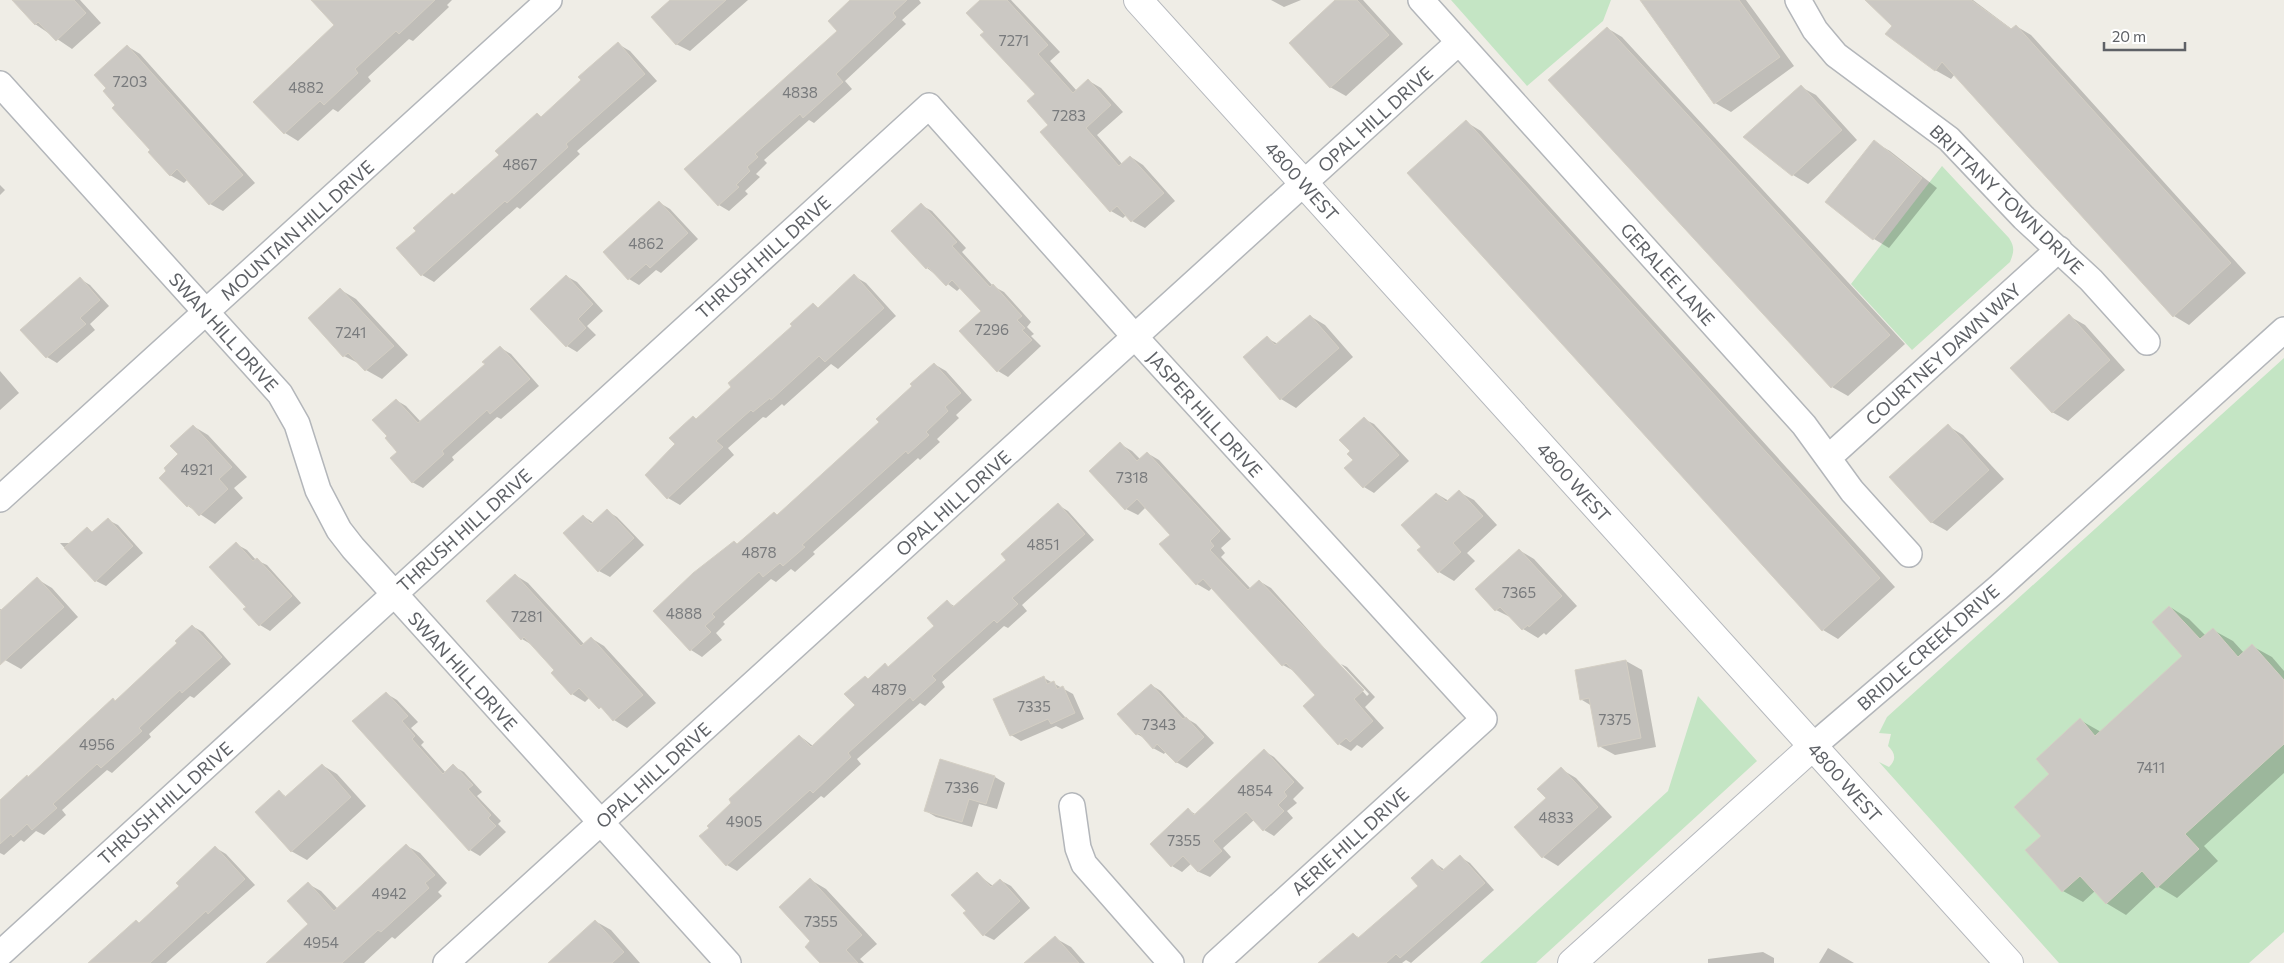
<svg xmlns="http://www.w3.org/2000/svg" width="2284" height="963" font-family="Commissioner,sans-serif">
<rect width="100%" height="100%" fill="#efede6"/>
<path fill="#c4e5c4" d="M1451 0H1611L1603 21 1527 86Z
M1942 166 2009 238C2015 247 2014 252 2010 262L1912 350 1851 284Z
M2284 358V932L2249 963H2059L1879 762 1889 767C1897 759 1895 753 1888 746L1891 734 1879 733 1887 717Z
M1698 696 1757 761 1536 963H1480L1668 791Z"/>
<path fill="#0003" d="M14 0H80L101 23 72 49 35 24Z
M313 0H452L447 5 449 7 413 41 409 39 368 77 371 81 338 112 333 109 298 141 285 133 335 25Z
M670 0H748L690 51 676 44Z
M856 0H919L921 3 902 20 906 24 845 81 852 89 814 123 809 120 764 160 767 163 756 174 760 177 745 191 748 194 729 211 719 205 839 31Z
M982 0H1011L1060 52 1050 61 1077 91 1089 81 1101 88 1123 112 1097 135 1123 165 1131 157 1143 165 1175 201 1145 228 1132 221 1126 215 1123 218 1111 211 1050 125 1037 94 986 32Z
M1271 0H1301L1284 7Z
M1337 0H1363L1403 44 1346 96 1330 87Z
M1642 0H1746L1794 66 1731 112 1715 103Z
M1867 0H1973L2013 30 2016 26 2031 35 2246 273 2189 325 2174 316 1955 74 1951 79 1935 70Z
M1607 28 1622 37 1905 344 1848 396 1832 387 1550 80Z
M618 44 630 51 657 81 577 151 580 154 520 209 517 207 434 282 422 275 398 248 501 155 537 114 542 117 583 80Z
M127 46 140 54 255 183 223 211 210 204 188 179 184 183 170 175 151 150Z
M1801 87 1816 95 1857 140 1808 184 1793 175Z
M1466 122 1481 131 1895 587 1838 639 1823 630Z
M1874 142 1890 151 1937 188 1889 248 1874 239 1826 202Z
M0 185 5 190 0 195Z
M660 203 670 209 698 239 661 273 656 270 639 285 629 279 605 253Z
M921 205 932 211 966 248 962 252 993 286 1004 292 1031 322 1027 327 1034 334 1031 336 1041 346 1008 377 998 371 983 311 961 287 957 291 927 268 893 231Z
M566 276 577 282 603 311 587 326 596 335 577 352 567 346 532 309Z
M854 276 866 283 896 316 838 369 831 364 784 406 782 404 766 418 763 417 728 448 734 455 680 505 668 498 676 444 693 417 697 420 733 387 813 305 819 308Z
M80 279 90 285 109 306 90 324 95 330 57 363 47 357 22 330Z
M341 290 356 299 408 355 382 379 366 370 360 364 344 356 309 319Z
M1310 316 1325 325 1353 357 1296 408 1281 399 1267 338 1278 344Z
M2069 316 2085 325 2125 370 2068 421 2052 412Z
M501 348 511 354 539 386 501 419 497 417 452 457 454 460 423 488 412 482 388 436 396 400 406 406 421 422 486 364Z
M934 364 946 371 972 400 956 415 959 418 937 439 940 442 920 460 918 458 813 552 815 554 795 572 791 569 776 582 771 579 723 622 725 624 716 633 722 640 702 657 691 650 654 611 734 542 738 544 774 513 778 515 880 422Z
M0 371 19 393 0 410Z
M1364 419 1374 424 1409 461 1374 493 1364 487 1346 468 1354 460 1351 451Z
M193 426 208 435 247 477 234 488 243 498 215 524 188 506 180 455Z
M1948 426 1963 435 2004 479 1947 531 1931 522Z
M1120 444 1132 451 1140 459 1147 453 1159 460 1231 539 1221 548 1225 553 1221 557 1251 589 1259 581 1271 588 1367 696 1369 694 1341 664 1347 667 1375 697 1365 707 1384 728 1362 748 1357 745 1351 751 1339 744 1305 706 1317 695 1296 672 1283 665 1212 588 1209 591 1197 584 1171 535 1146 507 1138 515 1126 509Z
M1459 492 1474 500 1497 525 1467 553 1475 561 1454 581 1439 572 1423 547 1437 494 1449 501Z
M1058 505 1068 511 1094 540 1022 605 1027 611 1008 628 1004 626 942 682 945 687 925 706 920 703 857 759 861 764 824 798 821 796 737 871 727 865 710 828 800 736 813 746 856 705 865 677 869 680 886 665 890 668 936 626 947 602 956 607 1008 560Z
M607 511 617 517 644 545 610 577 599 571 583 516 594 523Z
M108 520 118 525 143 553 106 586 96 581 60 543H72L87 529 93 532Z
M236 544 247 550 256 560 267 565 301 603 270 631 260 625Z
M1519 550 1534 559 1577 606 1546 635 1544 633 1538 638 1523 629 1512 618 1496 610 1476 589Z
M515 575 528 583 584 644 591 638 604 646 656 703 627 728 614 720 590 697 585 702 572 694 553 673 556 670 534 646 522 639Z
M37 579 52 588 78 617 21 669 5 660 0 654V609L2 610Z
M2170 607 2189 619 2206 636 2213 630 2233 641 2244 653 2252 646 2272 657 2284 671V773L2204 846 2218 861 2177 898 2157 886 2126 915 2106 903 2095 891 2083 902 2063 891 2043 836 2051 775 2080 720 2101 732 2184 656Z
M192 626 203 632 231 664 194 698 190 696 149 734 151 737 112 773 107 770 62 810 66 815 44 835 36 831 24 842 21 840 4 855 0 853V801L29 778 116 702 178 643Z
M1626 661 1642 670 1656 747 1615 755 1599 746 1592 706 1582 700Z
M1044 678 1073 694 1084 719 1062 729 1056 726 1021 741 1011 735Z
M1151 685 1161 691 1186 718 1196 724 1214 743 1187 768 1176 762 1166 751 1164 754 1153 748 1146 739 1137 734 1119 715Z
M387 694 397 700 418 722 411 728 424 742 421 745 446 773 453 766 464 772 482 792 477 796 501 821 498 824 506 832 480 856 470 850Z
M1264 751 1274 757 1304 788 1293 799 1297 803 1287 811 1293 818 1274 836 1264 830 1254 820 1223 848 1231 857 1210 877 1199 872 1192 863 1182 872 1172 866 1188 810 1197 815Z
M941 761 995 777 1005 783 997 809 979 804 972 827 936 817 926 811Z
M322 765 337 774 366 806 307 860 291 851 279 792 287 797Z
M1561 769 1576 778 1612 817 1558 866 1543 857Z
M407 846 420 853 447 883 438 892 442 896 395 939 392 937 364 963H267L310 924 308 884 321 891 338 909Z
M216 848 226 854 255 885 166 963H98L181 887Z
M1460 857 1470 863 1494 890 1411 963 1406 960 1402 963H1322L1353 934 1360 938 1419 886 1432 861 1445 870Z
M977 874 993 886 1000 880 1011 886 1030 908 994 940 984 935 968 911Z
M811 880 826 889 877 944 860 959 864 963H822Z
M595 921 611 930 640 963H554Z
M1055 938 1071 947 1085 963H1026Z
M1828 948 1854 963H1819Z
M1763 952 1774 958V963H1708V959Z"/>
<path fill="#cbc8c3" stroke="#d4cfc4" d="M12 0H74L86 13 56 41 38 22 35 25Z
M311 0H435L399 34 396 31 355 69 358 73 324 105 320 101 284 134 253 102 334 25Z
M670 0H726L676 45 651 17Z
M850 0H907L893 13 896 17 836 74 843 82 803 118 800 114 755 154 758 157 747 167 750 171 736 185 739 187 718 206 684 169 837 31 828 21Z
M980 0H1007L1048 45 1038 54 1073 93 1088 79 1111 105 1086 128 1119 166 1130 156 1164 193 1131 222 1117 206 1110 212 1040 132 1048 125 1027 101 1035 94 980 35 984 32 966 13Z
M1335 0H1357L1389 35 1330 88 1289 43Z
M1640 0H1739L1780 57 1714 104Z
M1865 0H1971L2011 29 2016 25 2231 263 2173 317 1942 62 1935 71 1885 34 1892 26Z
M1607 27 1890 335 1831 388 1548 80Z
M618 42 645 74 566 144 568 147 507 203 505 201 421 276 396 248 416 231 413 228 452 193 454 195 499 155 495 151 537 113 541 117 581 80 578 77Z
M127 45 243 175 209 205 177 169 170 176 148 152 150 150 112 108 115 105 103 91 106 88 94 75Z
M1801 85 1842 130 1792 176 1743 137Z
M1466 120 1880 578 1822 631 1407 173Z
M1874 140 1922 178 1873 240 1825 202Z
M659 201 688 233 650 268 646 264 628 280 603 252Z
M921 203 957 242 952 246 990 287 993 284 1022 316 1017 320 1025 328 1022 330 1032 340 997 372 959 331 981 311 952 280 946 286 928 267 926 269 891 231Z
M854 274 884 308 825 362 819 356 771 400 770 398 753 412 751 410 716 441 723 447 667 499 645 475 675 444 669 438 693 416 696 419 731 387 728 383 792 326 790 324 813 303 818 308Z
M566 275 593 304 578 319 586 328 566 347 530 309Z
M80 277 100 300 80 318 86 324 46 358 20 330Z
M340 288 394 346 365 371 348 353 343 357 308 318Z
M2069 314 2110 360 2052 413 2010 368Z
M1310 315 1339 348 1280 400 1243 357 1267 336 1275 345Z
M500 346 530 379 490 414 487 410 442 451 444 454 412 483 390 458 397 452 385 438 387 436 372 420 396 399 418 423 485 364 482 362Z
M934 363 961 393 945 407 948 411 926 432 929 435 908 454 906 451 802 545 805 547 783 566 780 563 763 577 759 572 722 605 712 614 715 617 705 626 711 632 690 651 653 611 693 573 734 541 737 544 774 512 777 515 879 422 876 419 912 386 910 384Z
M1364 417 1399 455 1363 488 1344 468 1353 460 1347 454 1350 451 1339 440Z
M1948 424 1989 470 1931 523 1889 477Z
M193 425 232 467 219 479 228 489 199 516 189 505 187 507 159 478 166 471 164 468 178 454 170 446Z
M1120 442 1137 461 1147 452 1220 531 1210 541 1214 546 1210 550 1248 590 1259 580 1364 690 1354 699 1373 721 1350 742 1346 738 1338 745 1303 706 1315 695 1286 663 1282 666 1203 579 1196 585 1159 544 1170 535 1137 499 1125 510 1089 471Z
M1459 490 1483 516 1453 543 1461 552 1438 573 1417 550 1421 547 1401 525 1436 493 1446 502Z
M1058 503 1085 534 1012 598 1018 604 997 623 994 620 932 676 936 680 913 701 910 697 848 753 851 757 813 793 810 790 726 866 699 836 709 828 707 826 731 803 729 799 799 735 811 747 855 705 844 694 865 676 868 679 885 663 888 667 934 626 927 618 947 600 953 607 1006 560 1001 554Z
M607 509 634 538 598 572 563 533 583 515 591 524Z
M108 518 133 546 95 582 64 548 87 527 92 532Z
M236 542 253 561 257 558 292 596 259 626 243 609 246 607 209 567Z
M1519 549 1562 596 1529 627 1528 625 1522 630 1500 607 1495 611 1475 589Z
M515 574 581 646 591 637 643 695 613 721 601 707 599 709 579 688 571 695 551 673 554 670 524 637 521 640 486 601Z
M37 577 64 607 0 665V611Z
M2169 606 2200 639 2213 628 2238 657 2252 644 2284 680V744L2185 834 2199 849 2157 888 2142 871 2106 904 2080 876 2062 892 2025 850 2041 836 2014 807 2049 774 2036 759 2080 718 2095 736 2182 656 2152 622Z
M192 625 222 657 182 693 180 690 139 728 142 731 101 768 97 764 53 804 57 808 32 830 27 824 13 837 11 834 0 844V800L27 775 28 777 113 698 115 701 177 643 175 641Z
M1626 660 1641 738 1598 747 1589 698 1580 700 1575 670Z
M1044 676 1047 684 1054 681 1057 689 1063 686 1075 713 1051 724 1048 719 1010 736 993 699Z
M1151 684 1183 719 1186 717 1204 737 1176 763 1157 744 1153 749 1139 733 1136 735 1117 714Z
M386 692 408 716 402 721 415 736 412 739 443 774 453 764 473 785 468 789 491 815 488 818 496 826 469 851 352 721Z
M1264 749 1294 782 1284 792 1287 796 1278 805 1284 811 1263 831 1246 812 1213 841 1222 851 1198 872 1183 856 1171 867 1150 844 1188 808 1194 815Z
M940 759 995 776 986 804 969 799 962 822 924 811Z
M322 764 351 797 291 852 255 812 279 790 285 797Z
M1561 767 1598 807 1542 858 1514 827 1546 798 1537 789Z
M406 844 435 875 425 883 429 888 381 932 378 930 342 963H266L308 924 287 901 308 882 334 911Z
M215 846 245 879 208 914 206 911 150 963H88L136 920 139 923 179 886 176 883Z
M1460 855 1485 883 1400 958 1396 954 1386 963H1318L1353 933 1358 938 1418 886 1411 878 1432 859 1442 871Z
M977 872 991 887 1000 879 1020 901 983 936 963 913 966 911 951 895Z
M810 878 862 935 846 950 858 963H820L805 947 810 941 779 907Z
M595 920 624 952 612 963H548Z
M1055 936 1079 963H1024Z"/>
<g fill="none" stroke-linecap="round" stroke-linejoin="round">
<g stroke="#b3b6ba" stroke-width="28">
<path id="street" d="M1421 0 1804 425 1852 491 1909 554
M1798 0 1815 30 1836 55 1949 139 2024 218 2091 280 2147 342
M0 84 280 394 297 424 318 490 339 530 353 548 728 963
M1828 458 2059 249
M0 499 549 0
M1812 747 1998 588 2284 330
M1072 806 1078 848 1084 864 1171 963
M0 954 929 106 1136 338 1484 719 1216 963
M446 963 1459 42"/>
</g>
<g stroke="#b5b8bd" stroke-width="30">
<path id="secondary" d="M1138 0 2009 963
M1572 963 1812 747"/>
</g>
<use href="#street" stroke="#fff" stroke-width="25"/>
<use href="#secondary" stroke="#fff" stroke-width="28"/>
</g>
<g text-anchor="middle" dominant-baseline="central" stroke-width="4.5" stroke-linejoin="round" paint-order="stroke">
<g font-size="15" fill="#797b7d">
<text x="1014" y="40">7271</text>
<text x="130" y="81">7203</text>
<text x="306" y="87">4882</text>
<text x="800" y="92">4838</text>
<text x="1069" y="115">7283</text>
<text x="520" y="164">4867</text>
<text x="646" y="243">4862</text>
<text x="992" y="329">7296</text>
<text x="351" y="332">7241</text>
<text x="197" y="469">4921</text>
<text x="1132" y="477">7318</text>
<text x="1043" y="544">4851</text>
<text x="759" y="552">4878</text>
<text x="1519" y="592">7365</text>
<text x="684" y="613">4888</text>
<text x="527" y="616">7281</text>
<text x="889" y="689">4879</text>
<text x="1034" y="706">7335</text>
<text x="1615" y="719">7375</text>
<text x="1159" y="724">7343</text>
<text x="97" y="744">4956</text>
<text x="2151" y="767">7411</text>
<text x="962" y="787">7336</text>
<text x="1255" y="790">4854</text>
<text x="1556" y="817">4833</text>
<text x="744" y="821">4905</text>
<text x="1184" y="840">7355</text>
<text x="389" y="893">4942</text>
<text x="821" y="921">7355</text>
<text x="321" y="942">4954</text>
</g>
<g font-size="18" fill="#5e6166" stroke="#fff">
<text transform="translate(1375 119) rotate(-42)">OPAL HILL DRIVE</text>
<text transform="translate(1302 181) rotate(48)">4800 WEST</text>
<text transform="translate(2007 199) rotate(44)">BRITTANY TOWN DRIVE</text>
<text transform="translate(297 230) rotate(-42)">MOUNTAIN HILL DRIVE</text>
<text transform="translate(763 257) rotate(-42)">THRUSH HILL DRIVE</text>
<text transform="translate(1668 274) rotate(48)">GERALEE LANE</text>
<text transform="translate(224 332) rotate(48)">SWAN HILL DRIVE</text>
<text transform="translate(1943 354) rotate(-42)">COURTNEY DAWN WAY</text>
<text transform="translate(1205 414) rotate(48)">JASPER HILL DRIVE</text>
<text transform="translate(1574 482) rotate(48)">4800 WEST</text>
<text transform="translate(953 503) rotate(-42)">OPAL HILL DRIVE</text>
<text transform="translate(464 530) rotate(-42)">THRUSH HILL DRIVE</text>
<text transform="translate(1928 647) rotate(-41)">BRIDLE CREEK DRIVE</text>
<text transform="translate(463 671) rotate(48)">SWAN HILL DRIVE</text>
<text transform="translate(653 775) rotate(-42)">OPAL HILL DRIVE</text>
<text transform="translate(1845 782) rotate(48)">4800 WEST</text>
<text transform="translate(165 803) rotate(-42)">THRUSH HILL DRIVE</text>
<text transform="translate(1350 841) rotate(-42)">AERIE HILL DRIVE</text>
</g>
</g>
<path d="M2104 42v8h81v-8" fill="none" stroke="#5e6166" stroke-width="2.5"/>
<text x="2112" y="42" font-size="15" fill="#5e6166" stroke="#ffffff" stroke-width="4" paint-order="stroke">20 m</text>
</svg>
